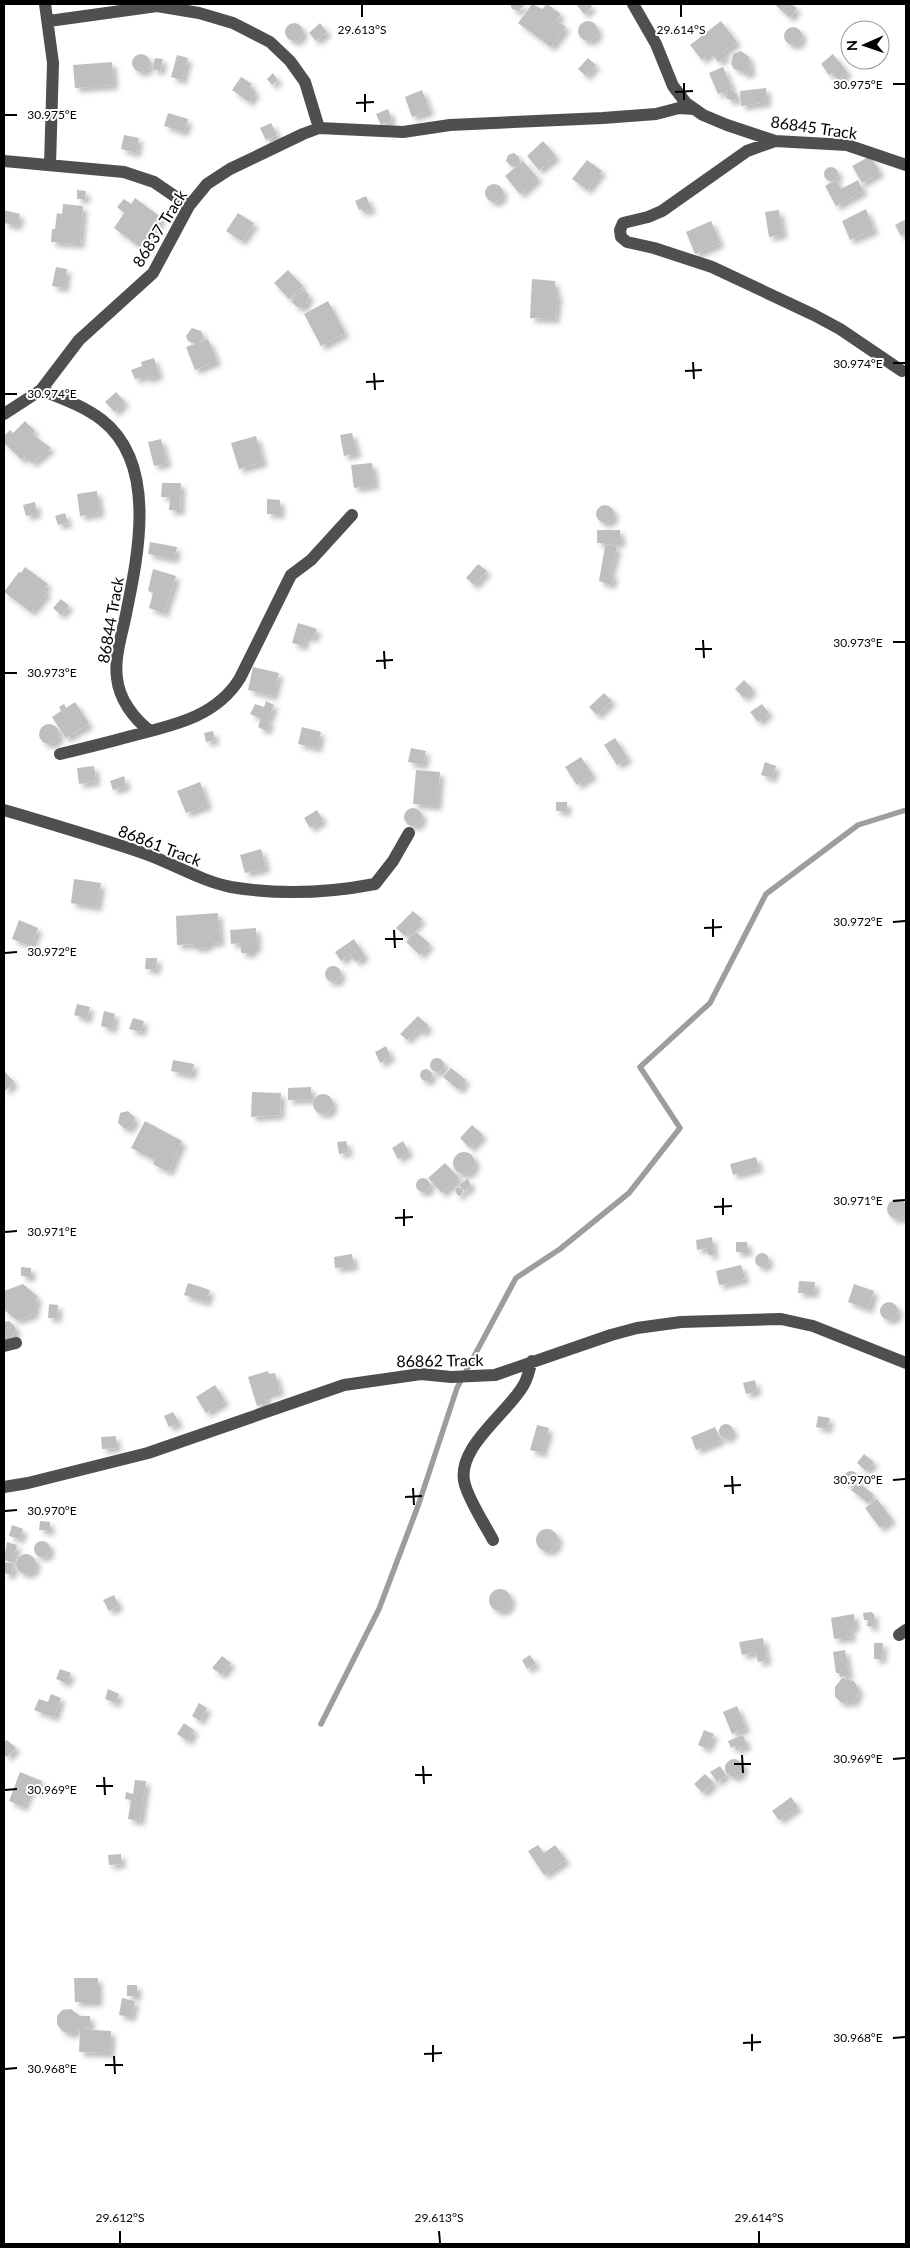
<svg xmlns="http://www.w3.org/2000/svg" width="910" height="2248" font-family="Lato,sans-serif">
<defs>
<filter id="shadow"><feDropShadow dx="4.5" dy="4.5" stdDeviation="2.5" flood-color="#0004"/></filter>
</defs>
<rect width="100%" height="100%" fill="#fff"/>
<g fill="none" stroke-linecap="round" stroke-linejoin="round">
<path stroke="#9d9d9d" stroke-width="5.5" d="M321 1724 379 1609 418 1506 457 1388 516 1278 560 1249 629 1193 680 1128 640 1067 710 1003 766 894 858 825 906 810"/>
</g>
<path fill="#bfbfbf" filter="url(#shadow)" d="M510 4H525V5L518 11 512 9Z
M532 4 542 9 547 4 561 14 556 20 566 27 551 47 518 23Z
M576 4H590L592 7 584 14Z
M774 4H791L797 8 790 18Z
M721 21 737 42 723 52 726 56 718 62 711 52 702 60 690 45Z
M578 31a10 10 0 1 1 20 0a10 10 0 1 1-20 0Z
M320 23 327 32 316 41 309 33Z
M285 32a9 9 0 1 1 18 0a9 9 0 1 1-18 0Z
M784 36a9 9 0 1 1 18 0a9 9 0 1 1-18 0Z
M741 51 749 57 751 71 745 75 742 71 734 69 731 64 733 54Z
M833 54 848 73 838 80 832 73 829 75 821 64Z
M132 63a9 9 0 1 1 18 0a9 9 0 1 1-18 0Z
M177 55 188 58 182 80 171 77Z
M155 58 163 59 160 71 152 69Z
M588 58 596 65 586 76 578 69Z
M112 62 114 85 75 88 73 65Z
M723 67 732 88 730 89 737 94V98L733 101 726 98 728 90 718 94 709 73Z
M273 73 278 80 272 85 267 79Z
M241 77 252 84 250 87 256 92 249 102 232 90Z
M766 88 767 102 741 106 740 91Z
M422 90 430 111 412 117 405 97Z
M388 109 392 120 381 125 376 114Z
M168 113 188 119 184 132 164 126Z
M271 123 277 135 266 140 260 128Z
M124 135 139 138 136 153 121 149Z
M543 141 556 156 539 170 527 156Z
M514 153 519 157V164L523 161 538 178 520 194 505 176 517 166H511L506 161 508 155Z
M870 156 880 172 862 183 852 166Z
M587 160 602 171 587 190 572 179Z
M824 174a7 7 0 1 1 14 0a7 7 0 1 1-14 0Z
M836 180 841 189 858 180 863 191 836 206 825 186Z
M485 193a9 9 0 1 1 18 0a9 9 0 1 1-18 0Z
M77 190 86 191 85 199H77Z
M366 196 372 209 363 212 362 209 359 210 355 201Z
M135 198 162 218 141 248 114 228 124 213 117 207 124 199 131 204Z
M63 204 83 206 80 244 51 242 52 229H55L57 213 62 214Z
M866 209 874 230 850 240 842 221Z
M4 210 20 214 17 226 4 223Z
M779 210 783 234 769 237 765 212Z
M238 213 254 223 242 241 226 231Z
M906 219V234L901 236 895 225Z
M711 221 720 243 695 254 686 232Z
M56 267 67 269 64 288 52 286Z
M288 270 303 286 289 299 274 283Z
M532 279 555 281V292H558L555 319 530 318Z
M305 290 309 295 306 304 300 308 296 306 292 302 294 297Z
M328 301 345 333 321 346 304 314Z
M192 328 201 331 203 336 200 342 208 339 217 361 195 370 186 347 195 344 188 341 186 336Z
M154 358 159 375 147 379 146 376 135 379 131 370 142 366 141 362Z
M116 392 125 402 115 412 105 402Z
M25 421 35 431 32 434 51 448 32 463 25 456 22 460 4 443V436L10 430 13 433Z
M352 433 357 453 344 456 340 435Z
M256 436 263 462 239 469 231 443Z
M161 439 167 463 154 466 148 442Z
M372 463 375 485 354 488 351 465Z
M162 483H181L180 511 169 510 170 497H161Z
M97 491 100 513 80 516 77 494Z
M267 499 280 500V514H267Z
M35 502 37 513 26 516 23 505Z
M596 514a9 9 0 1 1 18 0a9 9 0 1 1-18 0Z
M65 513 68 523 58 525 55 516Z
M597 530H620L621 543H597Z
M150 542 177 547 174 559 148 554Z
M608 544 617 547 610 574 614 575 611 585 599 581 605 546Z
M478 564 487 571 474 585 466 578Z
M25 567 48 584 43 590 47 593 31 612 4 592 19 572 21 573Z
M153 569 176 576 164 613 149 608 153 593 148 591Z
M61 599 69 606 61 615 53 608Z
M298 623 317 629 314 638 306 636 303 646 292 643Z
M253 667 279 673 273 696 248 690Z
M744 680 753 689 744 698 735 689Z
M604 693 612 701 597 715 589 707Z
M266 701 274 705 267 721 270 723 266 731 258 727 261 719 250 714 255 704 264 707Z
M75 702 89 724 66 738 52 717 61 711 59 707 64 704 66 708Z
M762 704 769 713 758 722 750 712Z
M39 734a10 10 0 1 1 20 0a10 10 0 1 1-20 0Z
M302 727 321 732 317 748 298 744Z
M213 731 215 740 206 742 204 733Z
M615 738 628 758 617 765 604 745Z
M411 748 426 751 423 765 408 762Z
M581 757 593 775 577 785 565 767Z
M765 762 776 766 772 778 761 775Z
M94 766 96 781 79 784 77 768Z
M416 770 440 772 437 806 413 804Z
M124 776 126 786 113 790 110 781Z
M200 782 208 805 186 813 177 791Z
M556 802H567V811H556Z
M404 817a9 9 0 1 1 18 0a9 9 0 1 1-18 0Z
M317 810 323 820 310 828 304 818Z
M261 849 266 868 245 873 240 855Z
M74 879 101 883 97 907 71 903Z
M413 911 422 919 405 936 396 928Z
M218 913 220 942 208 943V947L194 948 193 944 177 945 176 916Z
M19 920 38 928 31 946 12 939Z
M256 928 257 948H252V953H241V943L231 944 230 930Z
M415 931 430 944 420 955 406 942Z
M354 939 365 956 356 962 350 954 341 961 335 952Z
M146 958H157L156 970 145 969Z
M325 974a8 8 0 1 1 16 0a8 8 0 1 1-16 0Z
M77 1004 90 1007 87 1019 74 1015Z
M104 1011 115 1014 112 1029 101 1026Z
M418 1016 429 1026 422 1033 418 1029 407 1040 400 1034Z
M133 1018 144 1021 141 1032 129 1029Z
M386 1046 391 1057 380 1063 375 1052Z
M430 1065a7 7 0 1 1 14 0a7 7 0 1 1-14 0Z
M173 1060 194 1064 191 1075 171 1071Z
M451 1068 466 1080 459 1090 443 1077Z
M420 1075a6 6 0 1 1 12 0a6 6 0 1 1-12 0Z
M4 1071 14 1082 5 1091 4 1090Z
M311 1087V1099L288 1100V1088Z
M252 1092 281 1093 280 1115 251 1117Z
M313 1104a10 10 0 1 1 20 0a10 10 0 1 1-20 0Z
M128 1111 135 1118 132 1126 125 1129 118 1123 120 1113Z
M145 1121 182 1141 169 1172 153 1164 155 1160 131 1148Z
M472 1125 483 1135 470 1148 460 1138Z
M346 1141 349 1152 339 1154 337 1142Z
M403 1141 409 1152 398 1159 392 1148Z
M453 1163a11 11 0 1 1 22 0a11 11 0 1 1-22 0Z
M756 1157 759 1168 733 1175 730 1164Z
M445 1163 459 1178 442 1193 428 1178Z
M416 1185a7 7 0 1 1 14 0a7 7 0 1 1-14 0Z
M468 1178 471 1186 465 1191 463 1189 461 1196 457 1195 455 1189 458 1187 462 1189 459 1185Z
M887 1209a10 10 0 1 1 20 0a10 10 0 1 1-20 0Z
M712 1237 714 1255H708L707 1248 697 1250 696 1240Z
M736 1242H747L748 1252H736Z
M755 1260a7 7 0 1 1 14 0a7 7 0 1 1-14 0Z
M352 1254 354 1266 335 1268 334 1257Z
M741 1265 745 1279 719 1285 716 1271Z
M21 1267 31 1268V1277L21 1276Z
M799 1281 815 1282 814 1293H798Z
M188 1283 210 1290 206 1302 184 1295Z
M23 1284 37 1296 34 1314 17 1320 4 1310V1291Z
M854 1284 874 1291 868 1309 848 1302Z
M880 1311a9 9 0 1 1 18 0a9 9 0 1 1-18 0Z
M49 1304 58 1305 57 1318H48Z
M9 1321 14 1325 16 1331 12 1338 6 1340 4 1339V1322Z
M268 1371 269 1374 275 1373 280 1391 265 1395 267 1403 257 1406 248 1377Z
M755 1380 757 1391 746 1394 743 1383Z
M215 1385 225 1401 206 1413 196 1397Z
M173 1412 179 1423 169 1427 164 1416Z
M818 1416 830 1418 827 1429 816 1427Z
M719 1431a7 7 0 1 1 14 0a7 7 0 1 1-14 0Z
M537 1425 549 1428 542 1453 530 1450Z
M715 1427 721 1440 696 1450 691 1437Z
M116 1436V1448L102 1449 101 1437Z
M864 1454 874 1462 866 1471 857 1463Z
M844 1478a7 7 0 1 1 14 0a7 7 0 1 1-14 0Z
M858 1482 874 1495 868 1503 851 1490Z
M877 1499 892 1519 880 1528 865 1508Z
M40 1521 50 1522V1531L39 1530Z
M12 1525 23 1529 20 1539 9 1536Z
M536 1540a11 11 0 1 1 22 0a11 11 0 1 1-22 0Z
M34 1549a8 8 0 1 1 16 0a8 8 0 1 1-16 0Z
M7 1542 17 1545 12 1563 4 1560Z
M16 1564a10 10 0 1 1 20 0a10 10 0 1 1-20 0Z
M4 1562 14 1564 11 1575 4 1573Z
M489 1600a11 11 0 1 1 22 0a11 11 0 1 1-22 0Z
M114 1595 119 1606 109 1611 103 1600Z
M871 1612 874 1614V1627L867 1626 868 1620H864L863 1613Z
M854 1614 855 1627 850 1628 852 1637 834 1639 831 1618Z
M763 1638 767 1660 758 1662 756 1652 742 1655 739 1642Z
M874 1643H883L882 1659H874Z
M845 1650 849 1675 840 1677 839 1673H836L833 1652Z
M530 1655 536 1664 527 1669 522 1660Z
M222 1656 231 1663 222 1675 212 1668Z
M60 1669 71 1673 66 1683 56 1679Z
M842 1678 854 1681 859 1690 855 1701 842 1703 835 1697V1687Z
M108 1689 119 1694 116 1703 105 1699Z
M51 1694 61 1698 54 1717 34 1710 39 1699 48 1702Z
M199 1703 207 1708 200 1721 192 1716Z
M737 1706 746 1728 732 1734 723 1712Z
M184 1723 194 1730 188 1741 177 1734Z
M704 1730 714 1734 707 1749 698 1745Z
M743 1735 747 1745 736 1750 735 1746 731 1748 728 1741Z
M7 1740 16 1748 7 1757 4 1754V1743Z
M725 1768a9 9 0 1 1 18 0a9 9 0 1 1-18 0Z
M720 1766 726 1775 717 1782 710 1772Z
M20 1772 42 1781 38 1791 31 1788 23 1807 9 1801Z
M705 1774 714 1783 703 1793 694 1784Z
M135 1780 146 1781 140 1821 128 1819 131 1800 125 1799 126 1792 133 1794Z
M791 1797 798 1807 779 1820 772 1811Z
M538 1845 544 1853 555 1845 566 1860 544 1875 528 1851Z
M121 1854V1864L109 1865 108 1855Z
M74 1978H98V2002H75Z
M127 1985H137V1996H127Z
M122 1998 135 2001 131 2017 119 2015Z
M71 2009 80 2016H90V2027L80 2028 70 2034 62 2031 57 2024V2016L62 2010Z
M80 2029 111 2031 110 2053 79 2052Z"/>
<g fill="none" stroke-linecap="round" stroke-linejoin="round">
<path stroke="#4f4f4f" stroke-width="12" d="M45 4 53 63 50 165
M633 4 656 44 673 86 686 103 703 115 727 125 775 141 847 145 906 165
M49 21 157 6 199 13 233 23 270 42 290 61 305 82 319 128
M775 141 747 151 662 211 648 217 623 223 620 230 621 237 627 242 654 248 712 267 814 315 840 329 902 371
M4 161 124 172 154 182 189 206
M41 390C61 398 84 406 102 420 158 464 138 555 126 614 122 635 114 657 117 678 119 699 134 719 150 731
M4 414 41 390 79 340 153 273 189 206 207 184 230 169 303 134 319 128 403 132 450 125 603 118 656 114 679 108 694 109
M60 754C85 748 110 742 135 735 175 725 217 716 240 678L291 575 311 560 352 515
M4 810C51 824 99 838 146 854 174 864 201 881 231 887 278 895 328 893 375 884L393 861 409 833
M4 1346 16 1343
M4 1487 28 1483 148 1453 344 1385 421 1374 451 1377 495 1375 611 1335 637 1328 681 1322 781 1319 813 1326 906 1363
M493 1540C484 1523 471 1504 465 1485 454 1449 507 1414 523 1386 528 1379 529 1369 532 1361
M899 1635 906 1630"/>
</g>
<path fill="none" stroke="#000" stroke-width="2" d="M362 5V17M681 5V17M684 83V100M893 84H905M675 92 693 91M365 94V112M356 103 374 102M5 115H17M693 362 694 379M893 363H905M685 371 702 370M374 373 375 390M366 382 384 381M5 394H17M703 640 704 658M893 642H905M695 649H712M384 651 385 669M376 661 393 660M5 673H17M713 919V937M893 922 905 921M704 928 722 927M394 930 395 948M385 939H403M5 953 17 952M723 1198V1215M893 1201 905 1200M714 1207 732 1206M404 1209V1226M395 1218 413 1217M5 1232 17 1231M732 1476 733 1494M893 1480 905 1479M724 1486 741 1485M413 1488 414 1505M405 1497 422 1496M5 1511 17 1510M742 1755 743 1773M893 1759 905 1758M734 1764H751M423 1766 424 1784M415 1775H432M104 1777 105 1795M96 1786H113M5 1790 17 1789M752 2034V2051M893 2038 905 2037M743 2043 761 2042M433 2045V2062M424 2054 442 2053M114 2056 115 2074M105 2065H123M5 2069 17 2068M120 2231V2243M439 2231 440 2243M759 2231V2243"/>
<g text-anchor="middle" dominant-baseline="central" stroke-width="4" stroke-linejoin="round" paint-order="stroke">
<g font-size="16" fill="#000" stroke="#fff">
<text transform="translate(814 127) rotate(8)">86845 Track</text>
<text transform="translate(159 228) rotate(-58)">86837 Track</text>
<text transform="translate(110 620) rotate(-80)">86844 Track</text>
<text transform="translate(160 845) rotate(21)">86861 Track</text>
<text transform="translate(440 1360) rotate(-1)">86862 Track</text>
</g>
</g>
<g font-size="12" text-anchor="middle" fill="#000" stroke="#fff" stroke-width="4" stroke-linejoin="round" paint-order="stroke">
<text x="362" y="34">29.613°S</text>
<text x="681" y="34">29.614°S</text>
<text x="858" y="89">30.975°E</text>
<text x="52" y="119">30.975°E</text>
<text x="858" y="368">30.974°E</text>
<text x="52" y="398">30.974°E</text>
<text x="858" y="647">30.973°E</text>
<text x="52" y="677">30.973°E</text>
<text x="858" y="926">30.972°E</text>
<text x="52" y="956">30.972°E</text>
<text x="858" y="1205">30.971°E</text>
<text x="52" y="1236">30.971°E</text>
<text x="858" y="1484">30.970°E</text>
<text x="52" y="1515">30.970°E</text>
<text x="858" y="1763">30.969°E</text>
<text x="52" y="1794">30.969°E</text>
<text x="858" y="2042">30.968°E</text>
<text x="52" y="2073">30.968°E</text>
<text x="120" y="2222">29.612°S</text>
<text x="439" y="2222">29.613°S</text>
<text x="759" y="2222">29.614°S</text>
</g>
<rect width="910" height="2248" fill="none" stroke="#000000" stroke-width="10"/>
<g transform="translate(865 45) rotate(268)"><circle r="24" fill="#ffffff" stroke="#999999"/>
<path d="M0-4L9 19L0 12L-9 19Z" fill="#000000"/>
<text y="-8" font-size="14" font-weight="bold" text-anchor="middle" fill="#000000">N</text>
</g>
</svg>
